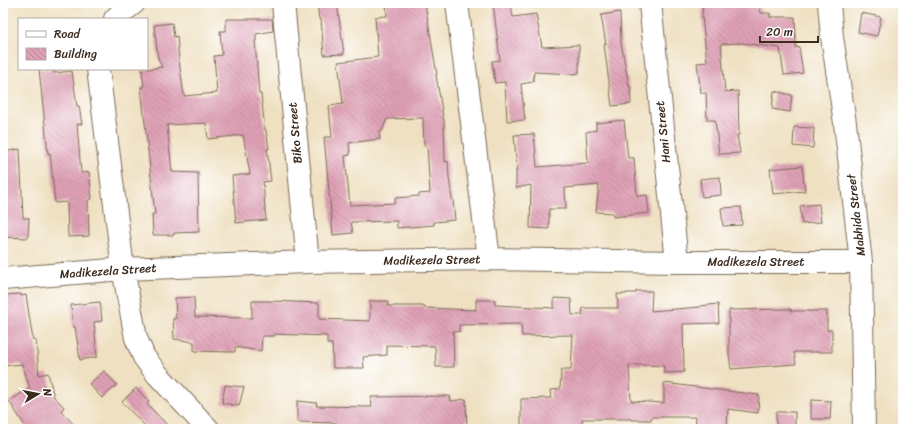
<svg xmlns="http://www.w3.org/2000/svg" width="906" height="432" font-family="Sriracha,sans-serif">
<defs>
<pattern id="building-back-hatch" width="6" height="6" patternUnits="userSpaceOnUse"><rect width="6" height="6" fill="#dfa0b5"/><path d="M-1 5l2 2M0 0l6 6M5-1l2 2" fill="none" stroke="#b68393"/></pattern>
</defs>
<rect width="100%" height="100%" fill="#fff"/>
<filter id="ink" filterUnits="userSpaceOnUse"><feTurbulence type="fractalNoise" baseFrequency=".025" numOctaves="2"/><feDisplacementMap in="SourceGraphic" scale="8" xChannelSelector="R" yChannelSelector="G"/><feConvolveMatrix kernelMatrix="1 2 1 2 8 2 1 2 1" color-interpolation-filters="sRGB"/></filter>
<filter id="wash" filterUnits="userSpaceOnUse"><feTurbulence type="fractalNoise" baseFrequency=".012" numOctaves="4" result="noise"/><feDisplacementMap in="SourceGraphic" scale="16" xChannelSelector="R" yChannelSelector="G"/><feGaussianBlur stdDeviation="0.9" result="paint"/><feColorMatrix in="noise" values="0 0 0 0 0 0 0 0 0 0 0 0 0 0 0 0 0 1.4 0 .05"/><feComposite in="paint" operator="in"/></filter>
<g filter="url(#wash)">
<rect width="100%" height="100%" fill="#efe0c1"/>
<g id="blocks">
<path fill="url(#building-back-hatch)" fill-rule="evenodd" d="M317 3H337L344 54 324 55 321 19H319Z
M386 3H425L437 75H436L444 122 445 162 448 161 449 178 452 199 453 200 455 220 434 222V225L397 228V221L351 222 353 233 333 235 324 137H332L329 106 343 104 338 62 378 57 375 17 387 16ZM423 118 424 146H427L430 193 419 194V196L395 198V203L350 205 345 156 350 155 349 143 380 139 379 132 382 131 387 119Z
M493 3H511L513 17 536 14 542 47 579 45V73L572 74 534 72 533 82 521 84 525 120 507 121 505 82 495 83 492 61 500 60Z
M703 3H759L761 13H770V17H795L796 48 799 47 803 73 784 75 780 48 741 43 721 44 725 92 738 91 739 135H737L740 153 719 154 715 120H707L706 93H701L697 63 707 62 702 16Z
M620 12 621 43 629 86H630L631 104 612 106 604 44H606L601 15Z
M861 13 881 17 877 36 858 32Z
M226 19H272L273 31 256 34V41H255L259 94H261L265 130H266L269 149H267L271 181 263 182 266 220 236 223 232 176 250 174 243 135 208 139 206 123 167 125 172 172 198 173 199 232 174 233V235H153L152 214H155L141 87H144L142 70 162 67 158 58 154 25 172 23 174 37 177 36 179 60 184 96 217 93 214 56 222 55 220 31H226Z
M39 69H54V73L72 71 77 106H79L82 124H77L81 173 89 172 92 199 88 200 89 236 68 237 67 202 55 203 50 153 48 154Z
M774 91 792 95 790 112 772 109Z
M624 120 628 158H634L637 196 647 195 649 213 613 217V213L596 212 599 185 565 188 566 209H549V229L530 228 531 185 516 188V170H517L514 135 534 134 537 167 588 163 586 132 596 130V123Z
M794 127 814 128 813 148 793 146Z
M20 149 23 218H29L28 238 3 237V152Z
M802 166 805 191 773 194 770 169Z
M720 177 721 195 702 197 700 179Z
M819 204 821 222 802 224 800 206Z
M741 207 742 225 723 226 721 208Z
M636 291H652L651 311 700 307V306L718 304 719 323 683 324 684 372 664 373V366L646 365H629L631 401 664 403V383L759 395 758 413 728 409 727 429H695L696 417H651V420H632V419H582L583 429H521V399L551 398 550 390 560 389 561 370H571L573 335 522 336 521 324 459 325V332L453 331 454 367H436L435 346 387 345V355L363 357 364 368H333L332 344H327V336L273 334 274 336H262L261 351 235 347V352L194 351V342L174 339 173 319 176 318 175 298 194 297 195 317 252 318V301H270L319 303V319L370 321V301H388V306H424V308L476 310V300H495V305L554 308V298L571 299 572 315H582L583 308H618L617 294H626V293H636Z
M21 294V296L26 295 33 340H36L39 375 48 373 54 397 64 407 61 411 78 429H27L9 401 30 388 22 364 3 366V295Z
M100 302 102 321 94 322 97 357 80 360 75 327H73L71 305Z
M791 309V311H827V330H832V352H794L796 364 731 369 729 355V310Z
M104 371 117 385 102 398 89 384Z
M225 385 244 387 239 406 222 403Z
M136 388 149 402 147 404 171 429H148L122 402Z
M450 396 451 401 466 399 467 429H336L337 423 297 422V401L317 403 316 406 372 407 371 397Z
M811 400 831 401 830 419H811Z
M776 412H795V429H776Z"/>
</g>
</g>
<g filter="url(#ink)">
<use href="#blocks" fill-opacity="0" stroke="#7a6a57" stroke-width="1"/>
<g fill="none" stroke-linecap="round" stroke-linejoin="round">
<g stroke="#7a6a57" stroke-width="24">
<path id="minor" d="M283 3 308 262
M457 3 489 259
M650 3 677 262
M829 3 832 37 845 123 861 262 864 429
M115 19 121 13 134 3
M98 69 123 269 136 338 144 357 157 374 208 429
M3 279 123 269 308 262 489 259 677 262H861"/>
</g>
<use href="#minor" stroke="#fff" stroke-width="22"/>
</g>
</g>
<g text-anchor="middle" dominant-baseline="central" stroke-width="3" stroke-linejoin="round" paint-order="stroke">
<g font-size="12" fill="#3b2a1e" stroke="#fff">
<text transform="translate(663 132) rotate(-96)">Hani Street</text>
<text transform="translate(295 133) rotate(-95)">Biko Street</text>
<text transform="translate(856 215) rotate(-97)">Mabhida Street</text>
<text transform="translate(432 260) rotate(-1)">Madikezela Street</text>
<text x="756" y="262">Madikezela Street</text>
<text transform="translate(108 271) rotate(-4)">Madikezela Street</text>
</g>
</g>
<rect width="906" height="432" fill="none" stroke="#fff" stroke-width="16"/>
<rect x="18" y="18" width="130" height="52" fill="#ffffff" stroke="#b1aaa5"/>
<rect x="26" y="31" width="20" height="6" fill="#ffffff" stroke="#b1aaa5"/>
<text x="54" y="38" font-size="12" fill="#3b2a1e">Road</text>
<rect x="26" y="48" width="20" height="12" fill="url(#building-back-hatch)" stroke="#b1aaa5"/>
<text x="54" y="58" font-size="12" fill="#3b2a1e">Building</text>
<g transform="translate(38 394) rotate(80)" stroke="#ffffff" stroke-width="3" paint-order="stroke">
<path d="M0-3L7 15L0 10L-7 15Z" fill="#3b2a1e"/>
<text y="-6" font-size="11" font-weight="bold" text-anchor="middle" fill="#3b2a1e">N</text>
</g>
<path d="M760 36v6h58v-6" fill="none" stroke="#3b2a1e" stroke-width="2"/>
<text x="766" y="36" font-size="12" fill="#3b2a1e" stroke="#ffffff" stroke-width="3" paint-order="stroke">20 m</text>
</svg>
